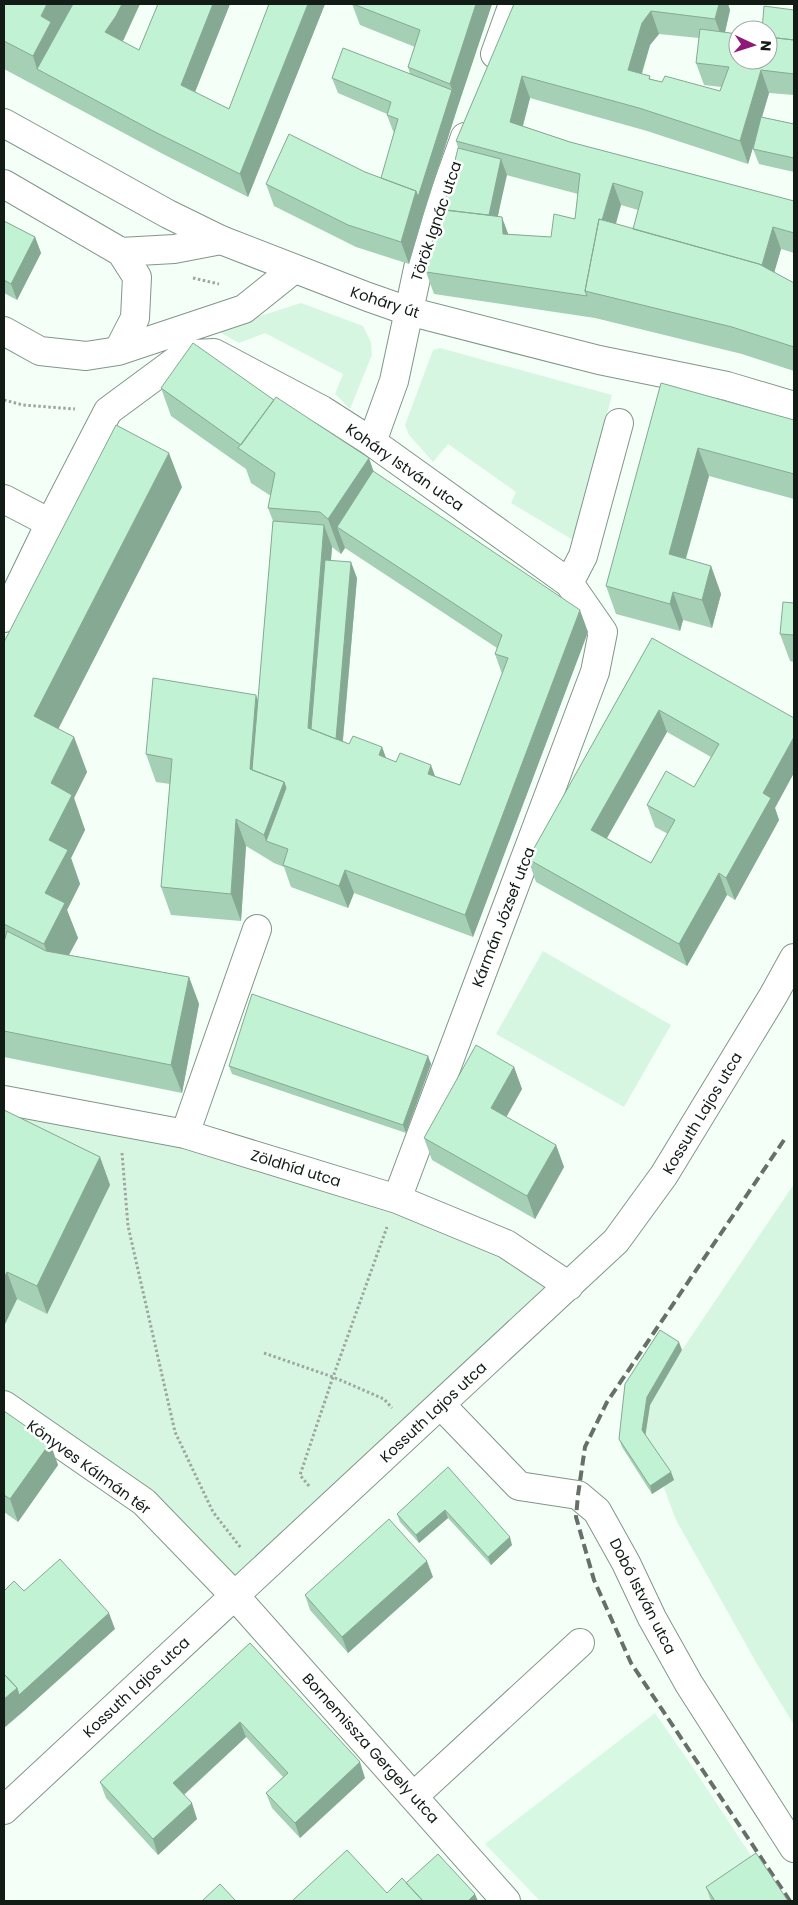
<svg xmlns="http://www.w3.org/2000/svg" width="798" height="1905" font-family="Poppins,sans-serif">
<rect width="100%" height="100%" fill="#f4fff8"/>
<path fill="#d7f9e3" d="M655 1713 692 1766 781 1901H540L485 1844Z"/>
<path fill="#d7f6e2" d="M301 303 363 326 371 342 372 355 350 409 335 394 343 374 265 333 239 343 216 330Z
M440 348 612 395 573 540 511 503 516 492 448 444 433 462 409 435 405 425 433 350Z
M543 951 671 1025 624 1107 496 1034Z
M4 1100 397 1199 569 1286 235 1596 144 1502 4 1405Z
M794 1184V1725L757 1664 676 1520 639 1421 682 1350Z"/>
<g fill="none" stroke-linecap="round" stroke-linejoin="round">
<g stroke="#809788" stroke-width="30">
<path id="minor" d="M495 54 513 4
M4 184 121 252 137 277 135 318 118 351
M121 252 174 249 221 240
M4 331 40 351 86 356 118 351 244 309 294 269
M372 442 394 381 419 264 465 137
M4 499 50 523
M569 583 583 556 619 423
M4 618 50 523 108 411 177 360 194 354 214 353 322 410 372 442 569 583 603 632 595 672 397 1199
M4 1100 185 1134 397 1199 506 1244 569 1286
M185 1134 257 929
M4 1405 144 1502 235 1596 506 1901
M441 1405 519 1486 578 1495 597 1511 626 1563 652 1618 689 1684 794 1848
M414 1796 580 1643
M4 1810 616 1241 664 1175 773 996 794 958"/>
</g>
<g stroke="#809788" stroke-width="30">
<path id="major" d="M4 123 168 214 221 240 368 297 408 311 599 360 727 386 794 406"/>
</g>
<path stroke="#9da7a0" stroke-width="3" stroke-dasharray="2.5 2.5" stroke-linecap="butt" d="M193 278 219 284
M4 400 23 405 75 409
M122 1153 128 1226 175 1432 213 1512 241 1548
M264 1353 333 1377 384 1399 392 1408
M309 1486 300 1475 333 1377 387 1227"/>
<use href="#minor" stroke="#fff" stroke-width="28"/>
<use href="#major" stroke="#fff" stroke-width="28"/>
<path stroke="#667069" stroke-width="4" stroke-dasharray="10 5" stroke-linecap="butt" d="M784 1140 607 1402 585 1447 578 1495 576 1517 594 1580 631 1663 790 1901"/>
</g>
<path fill="#a5d0b5" fill-rule="evenodd" d="M4 4 124 39 122 41 139 50 158 4H230L195 92 229 109 269 4H325L248 197 163 154 4 69Z
M352 4H492L458 106 424 213 409 264 356 247 274 206 266 184 365 172 381 178 394 132 393 131 387 115V114L338 93 332 78 410 74 408 67 415 47 360 25Z
M514 4H728L730 10 725 32 738 60 794 10V95L769 93 762 117 794 124V172L759 164 753 149 756 138 748 164 647 131 530 98 523 126 570 142 794 201V253L781 249 774 272 794 283V371L742 354 595 318 434 294 426 272 443 210 458 148 456 141ZM659 34 699 38 696 63 704 85 721 87 720 91 662 82 651 79 642 74 650 45ZM506 175 578 194 575 219 551 237 508 234 498 216ZM621 205 638 210 633 229 616 224Z
M4 221 35 237 41 253 17 300 4 293Z
M661 383 794 420V499L709 476 686 559 711 566 721 594 712 628 683 620 680 631 616 614 606 586Z
M161 388 373 471 588 632 473 937 354 893 348 908 291 887 284 867 274 863 246 846 241 921 171 915 161 887 170 784 156 782 146 754 258 700 273 521 268 508 271 496 251 483 246 469 171 416ZM332 547 341 554 345 548 497 648 495 654 502 674 460 785 386 758 382 747 349 744 343 741 357 578 331 560Z
M182 487 58 729 74 737 87 772 74 798 85 830 71 858 80 884 67 910 78 938 69 955 189 977 199 1004 182 1093 4 1057V642Z
M794 603V662L790 661 780 634Z
M652 638 775 808 779 820 735 900 727 895 687 966 536 882 528 859ZM667 732 711 757 694 787 647 805 655 827 668 834 651 863 607 838Z
M428 1056 431 1064 406 1133 232 1074 229 1066Z
M514 1067 522 1089 506 1117 556 1145 564 1167 535 1219 432 1160 424 1138Z
M4 1110 100 1157 110 1185 47 1314 17 1299 5 1324 4 1323Z
M682 1350 650 1405 645 1435 671 1472 674 1480 652 1494 622 1447 619 1439Z
M4 1411 50 1443 58 1465 18 1522 4 1512Z
M448 1467 512 1545 491 1565 448 1518 419 1543 400 1522 397 1514Z
M433 1577 348 1653 310 1610 305 1595Z
M250 1643 365 1778 300 1838 272 1808 266 1793 283 1777 246 1737 184 1795 197 1819 158 1855 106 1798 100 1782Z
M706 1887 788 1901H711Z"/>
<path fill="#86a994" d="M47 4H78L37 69 33 56 41 16Z
M122 4H140L124 39 113 54 105 32Z
M213 4H230L189 107 181 85Z
M308 4H325L248 197 240 174Z
M476 4H492L458 106 450 84Z
M719 4H728L730 10 723 41 715 19Z
M651 11 659 34 650 45 636 92 628 70 642 23Z
M761 70 769 93 748 164 740 141Z
M522 76 530 98 518 144 510 122Z
M452 90 458 106 424 213 409 264 401 242 416 191Z
M501 159 507 175 493 237 487 221Z
M613 183 621 205 609 247 601 225Z
M502 217 510 239 503 234Z
M773 227 781 249 769 291 761 269Z
M35 237 41 253 17 300 11 284Z
M698 448 709 476 679 582 669 554Z
M169 453 182 487 47 751 34 716Z
M369 458 381 493 337 527 345 548 341 554 328 519Z
M324 525 332 547 317 737 308 728Z
M351 562 357 578 341 760 335 744Z
M711 566 721 594 712 628 702 600Z
M673 592 683 620 680 631 670 604Z
M580 610 588 632 473 937 465 915Z
M256 695 266 723 262 778 250 769Z
M659 710 667 732 599 852 591 830Z
M74 737 87 772 74 798 85 830 71 858 80 884 67 910 78 938 56 979 44 944 45 893 49 840 51 783Z
M794 737V773L775 808 779 820 735 900 726 878 763 793Z
M382 747 390 769 379 755Z
M431 765 439 787 428 774Z
M284 782 294 810 266 841 264 835Z
M236 819 246 846 241 921 231 894Z
M345 870 354 893 348 908 339 886Z
M719 873 727 895 687 966 679 944Z
M189 977 199 1004 182 1093 171 1065Z
M428 1056 431 1064 406 1133 403 1125Z
M514 1067 522 1089 499 1130 491 1108Z
M556 1145 564 1167 535 1219 527 1196Z
M100 1157 110 1185 47 1314 37 1286Z
M7 1272 17 1299 5 1324 4 1320V1278Z
M679 1342 682 1350 650 1405 645 1438 642 1430 647 1397Z
M50 1443 58 1465 18 1522 10 1499Z
M671 1472 674 1480 652 1494 650 1486Z
M445 1510 448 1518 419 1543 416 1535Z
M510 1537 512 1545 491 1565 488 1557Z
M427 1561 433 1577 348 1653 342 1637Z
M109 1613 115 1629 25 1710 4 1728V1699Z
M240 1722 246 1737 179 1799 173 1783Z
M360 1762 365 1778 300 1838 295 1823Z
M192 1803 197 1819 158 1855 153 1839Z
M475 1894 478 1901H468Z"/>
<path fill="#c0f2d3" stroke="#86a994" fill-rule="evenodd" d="M4 4H47L41 16 51 22 33 56 4 41Z
M73 4H122L116 16 105 32 139 50 158 4H213L181 85 229 109 269 4H308L240 174 155 132 37 69Z
M353 4H476L450 84 408 67 420 30Z
M514 4H719L715 19 651 11 642 23 628 70 650 76 649 79 662 82 665 76 720 91 729 67 696 63 700 29 738 34V60H768V37L794 40V74L761 70 740 141 639 108 522 76 510 122 570 142 794 201V233L773 227 762 265 759 264 633 229 643 192 613 183 602 220 599 219 585 291 587 296 426 272 439 209 502 217 503 234 551 237 554 214 575 219 580 174 456 141Z
M764 6 794 10V40L768 37V30H762Z
M343 48 452 90 418 197 416 191 381 178 398 119 387 115 391 102 332 78Z
M761 117 794 124V158L753 149Z
M289 134 365 172 416 191 401 242 348 225 266 184Z
M458 148 501 159 489 215 443 210Z
M599 219 759 264 794 283V347L732 327 585 291Z
M4 221 35 237 11 284 4 280Z
M193 343 274 400 241 445 161 388Z
M661 383 794 420V474L698 448 669 554 711 566 702 600 673 592 670 604 606 586Z
M276 397 369 458 328 519 320 512 268 508 275 473 238 448Z
M116 425 169 453 34 716 74 737 51 783 72 795 49 840 68 850 45 893 65 903 44 944 4 924V642Z
M373 471 580 610 465 915 345 870 339 886 283 865 288 849 266 841 286 788 284 782 252 770 273 521 324 525 308 728 349 744 353 736 382 747 379 755 396 762 400 753 431 765 428 774 460 785 508 658 495 654 502 635 337 527Z
M325 560 351 562 336 739 311 729Z
M783 602 794 603V635L780 634Z
M652 638 794 718V737L763 793 771 798 726 878 719 873 679 944 528 859ZM659 710 719 744 694 787 666 771 647 805 675 820 651 863 591 830Z
M153 678 256 695 250 769 284 782 264 835 236 819 231 894 161 887 172 759 146 754Z
M7 931 46 951 189 977 171 1065 4 1031V942Z
M252 994 428 1056 403 1125 229 1066Z
M476 1045 514 1067 491 1108 556 1145 527 1196 424 1138Z
M4 1110 100 1157 37 1286 7 1272 4 1278Z
M660 1330 679 1342 647 1397 642 1430 671 1472 650 1486 619 1439 625 1384Z
M4 1411 50 1443 10 1499 4 1495Z
M448 1467 510 1537 488 1557 445 1510 416 1535 397 1514Z
M389 1519 427 1561 342 1637 305 1595Z
M60 1559 109 1613 19 1695 17 1688 4 1674V1591L14 1581 24 1591Z
M250 1643 360 1762 295 1823 266 1793 288 1773 240 1722 173 1783 192 1803 153 1839 100 1782Z
M4 1674 17 1688 4 1699Z
M347 1850 387 1893 402 1878 423 1901H292Z
M756 1853 788 1901H715L706 1887Z
M438 1854 475 1894 468 1901H423L406 1883Z
M220 1884 236 1901H202Z"/>
<g text-anchor="middle" dominant-baseline="central" stroke-width="5" stroke-linejoin="round" paint-order="stroke">
<g font-size="15" fill="#121b15" stroke="#fff">
<text transform="translate(436 221) rotate(-71)">Török Ignác utca</text>
<text transform="translate(385 302) rotate(18)">Koháry út</text>
<text transform="translate(405 467) rotate(35)">Koháry István utca</text>
<text transform="translate(503 917) rotate(-69)">Kármán József utca</text>
<text transform="translate(702 1113) rotate(-59)">Kossuth Lajos utca</text>
<text transform="translate(296 1168) rotate(17)">Zöldhíd utca</text>
<text transform="translate(433 1412) rotate(-43)">Kossuth Lajos utca</text>
<text transform="translate(89 1467) rotate(36)">Könyves Kálmán tér</text>
<text transform="translate(643 1596) rotate(63)">Dobó István utca</text>
<text transform="translate(136 1687) rotate(-43)">Kossuth Lajos utca</text>
<text transform="translate(371 1748) rotate(48)">Bornemissza Gergely utca</text>
</g>
</g>
<rect width="798" height="1905" fill="none" stroke="#121b15" stroke-width="10"/>
<g transform="translate(753 45) rotate(94)"><circle r="24" fill="#ffffff" stroke="#a0a4a1"/>
<path d="M0-4L9 19L0 12L-9 19Z" fill="#8f1979"/>
<text y="-8" font-size="14" font-weight="bold" text-anchor="middle" fill="#121b15">N</text>
</g>
</svg>
